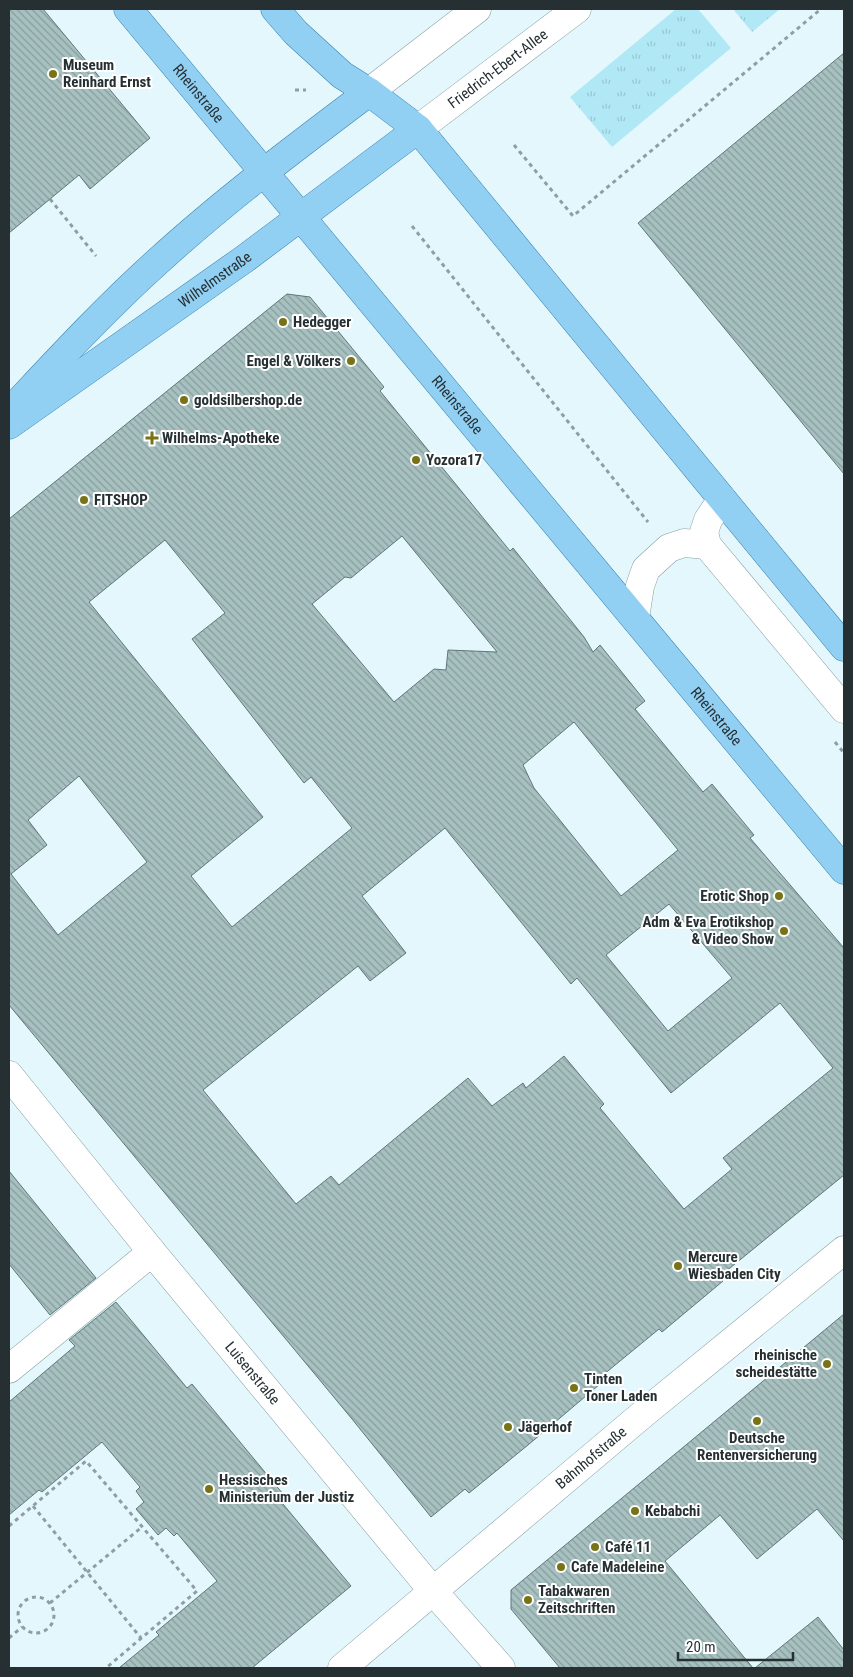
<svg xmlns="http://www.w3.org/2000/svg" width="853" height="1677" font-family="'Roboto Condensed',sans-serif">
<defs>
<pattern id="grass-tufts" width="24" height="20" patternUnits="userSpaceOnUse" patternTransform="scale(1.25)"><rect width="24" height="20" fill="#b1e8f6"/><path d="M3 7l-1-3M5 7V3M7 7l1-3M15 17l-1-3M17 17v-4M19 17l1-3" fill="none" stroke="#98c7d3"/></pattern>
<pattern id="building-back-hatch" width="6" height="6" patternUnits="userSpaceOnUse" patternTransform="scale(1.25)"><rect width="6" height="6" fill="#a7c1c0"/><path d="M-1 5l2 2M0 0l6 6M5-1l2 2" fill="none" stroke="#889d9d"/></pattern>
</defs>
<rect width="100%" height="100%" fill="#e3f7fd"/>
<path fill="url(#grass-tufts)" d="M676 9H698L731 48 612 147 570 97Z
M733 9H780L752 32Z"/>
<path fill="url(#building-back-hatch)" stroke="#5f7877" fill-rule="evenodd" d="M9 9H43L150 138 90 189 79 175 9 233Z
M844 53V474L638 223Z
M287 294 310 297 384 387 380 391 510 551 513 548 584 637 593 652 600 645 645 701 635 709 703 792 712 784 754 835 750 838 844 948V1175L719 1277 723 1281 662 1332 659 1329 603 1375 606 1379 528 1445 469 1493 465 1489 431 1517 352 1419 9 1005V519ZM402 536 497 652 448 650 446 670 434 669 394 702 312 604 345 577 351 578ZM165 540 225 613 192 639 304 783 311 777 352 828 232 927 191 876 263 817 89 602ZM574 722 678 850 621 896 534 788 523 765ZM79 776 147 862 58 935 11 874 47 845 28 820ZM445 828 571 984 577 978 671 1093 780 1003 833 1068 723 1158 732 1169 684 1209 600 1108 604 1104 564 1056 526 1088 523 1083 492 1106 468 1078 339 1185 331 1176 296 1204 203 1090 358 966 370 981 406 953 362 896ZM669 904 732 978 668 1031 606 955Z
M9 1171 96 1278 50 1315 9 1264Z
M116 1302 187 1388 192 1384 288 1500 283 1504 351 1586 252 1668H119L159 1635 156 1632 217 1581 177 1533 174 1536 166 1528 158 1535 136 1509 144 1502 136 1491 140 1487 102 1442 42 1492 39 1490 9 1515V1402L75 1346 69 1340Z
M844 1314V1541L817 1509 757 1559 720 1515 665 1561 753 1668H560L511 1609V1590Z
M818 1617 844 1650V1668H755Z"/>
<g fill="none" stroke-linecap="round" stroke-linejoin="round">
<g stroke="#859da4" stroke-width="29">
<g id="minor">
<path d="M369 92 477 9"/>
<path id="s1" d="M418 129 577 9"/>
<path d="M722 499 708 520 704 532 707 545 844 709"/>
<path d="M635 618 640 586 646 569 669 548 684 543 707 545"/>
<path id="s2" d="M9 1075 152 1252 433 1591 501 1668"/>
<path d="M9 1369 152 1252"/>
<path id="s3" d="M342 1668 643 1414 844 1250"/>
</g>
</g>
<g stroke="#3b83ab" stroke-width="29">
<g id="major">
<path id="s4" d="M128 9 844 870"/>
<path d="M275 9 296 33 342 75 369 92 418 129 844 647"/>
<path d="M12 409C59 359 105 309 156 263 224 201 296 147 369 92"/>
<path id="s5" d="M9 425 243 260 418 129"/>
</g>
</g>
<path stroke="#8f9ea3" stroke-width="3" stroke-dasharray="4 4" stroke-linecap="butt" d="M295 90H306
M514 145 573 216 821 9
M50 199 96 256
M412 226 648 522
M835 742 844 753
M33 1506 141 1638
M9 1526 86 1461 197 1591 106 1668
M18 1615a18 18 0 1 1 36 0a18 18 0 1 1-36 0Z
M50 1603 142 1527
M9 1638 22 1627"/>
<use href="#minor" stroke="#fff" stroke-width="28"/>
<use href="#major" stroke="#91cff3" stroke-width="28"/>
</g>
<g fill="#777316" stroke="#fff" stroke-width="2">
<circle cx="53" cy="74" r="5"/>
<circle cx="283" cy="322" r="5"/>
<circle cx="351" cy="361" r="5"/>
<circle cx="184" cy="400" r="5"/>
<path d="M149.5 430.5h5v5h5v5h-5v5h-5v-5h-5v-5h5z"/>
<circle cx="416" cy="460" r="5"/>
<circle cx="84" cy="500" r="5"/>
<circle cx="779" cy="896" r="5"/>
<circle cx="784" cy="931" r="5"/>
<circle cx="678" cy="1266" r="5"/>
<circle cx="827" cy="1364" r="5"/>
<circle cx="574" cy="1388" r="5"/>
<circle cx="757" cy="1421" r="5"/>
<circle cx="508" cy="1427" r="5"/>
<circle cx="209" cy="1489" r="5"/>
<circle cx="635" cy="1511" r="5"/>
<circle cx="595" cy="1547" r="5"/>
<circle cx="561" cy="1567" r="5"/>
<circle cx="528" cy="1600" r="5"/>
</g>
<g text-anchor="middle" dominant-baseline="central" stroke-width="4" stroke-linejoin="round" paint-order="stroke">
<g font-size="15" font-weight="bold" fill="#263033" stroke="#fff" text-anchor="start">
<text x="63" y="65">Museum<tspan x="63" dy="17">Reinhard Ernst</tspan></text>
<text x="293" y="322">Hedegger</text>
<text x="341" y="361" text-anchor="end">Engel &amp; Völkers</text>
<text x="194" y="400">goldsilbershop.de</text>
<text x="162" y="438">Wilhelms-Apotheke</text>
<text x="426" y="460">Yozora17</text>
<text x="94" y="500">FITSHOP</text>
<text x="769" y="896" text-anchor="end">Erotic Shop</text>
<text x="774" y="922" text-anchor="end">Adm &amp; Eva Erotikshop<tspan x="774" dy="17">&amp; Video Show</tspan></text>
<text x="688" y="1257">Mercure<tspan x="688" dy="17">Wiesbaden City</tspan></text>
<text x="817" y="1355" text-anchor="end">rheinische<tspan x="817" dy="17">scheidestätte</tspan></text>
<text x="584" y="1379">Tinten<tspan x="584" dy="17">Toner Laden</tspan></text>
<text x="518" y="1427">Jägerhof</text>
<text x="757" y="1438" text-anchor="middle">Deutsche<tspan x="757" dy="17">Rentenversicherung</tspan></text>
<text x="219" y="1480">Hessisches<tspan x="219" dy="17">Ministerium der Justiz</tspan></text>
<text x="645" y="1511">Kebabchi</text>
<text x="605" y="1547">Café 11</text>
<text x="571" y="1567">Cafe Madeleine</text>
<text x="538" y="1591">Tabakwaren<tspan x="538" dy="17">Zeitschriften</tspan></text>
</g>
<g font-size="15" fill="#263033" stroke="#fff">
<text stroke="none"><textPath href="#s1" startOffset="100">Friedrich-Ebert-Allee</textPath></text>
<text stroke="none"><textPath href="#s4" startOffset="110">Rheinstraße</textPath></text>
<text stroke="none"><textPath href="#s5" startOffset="252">Wilhelmstraße</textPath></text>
<text stroke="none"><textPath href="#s4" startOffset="515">Rheinstraße</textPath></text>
<text stroke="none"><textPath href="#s4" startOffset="920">Rheinstraße</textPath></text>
<text stroke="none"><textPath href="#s2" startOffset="385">Luisenstraße</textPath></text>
<text stroke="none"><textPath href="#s3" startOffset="326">Bahnhofstraße</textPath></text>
</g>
</g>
<rect width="853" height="1677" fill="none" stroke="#263033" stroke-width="20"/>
<path d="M678 1652v8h115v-8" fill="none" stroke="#263033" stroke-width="2.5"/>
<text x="686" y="1652" font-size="15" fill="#263033" stroke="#ffffff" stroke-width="4" paint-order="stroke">20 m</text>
</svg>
